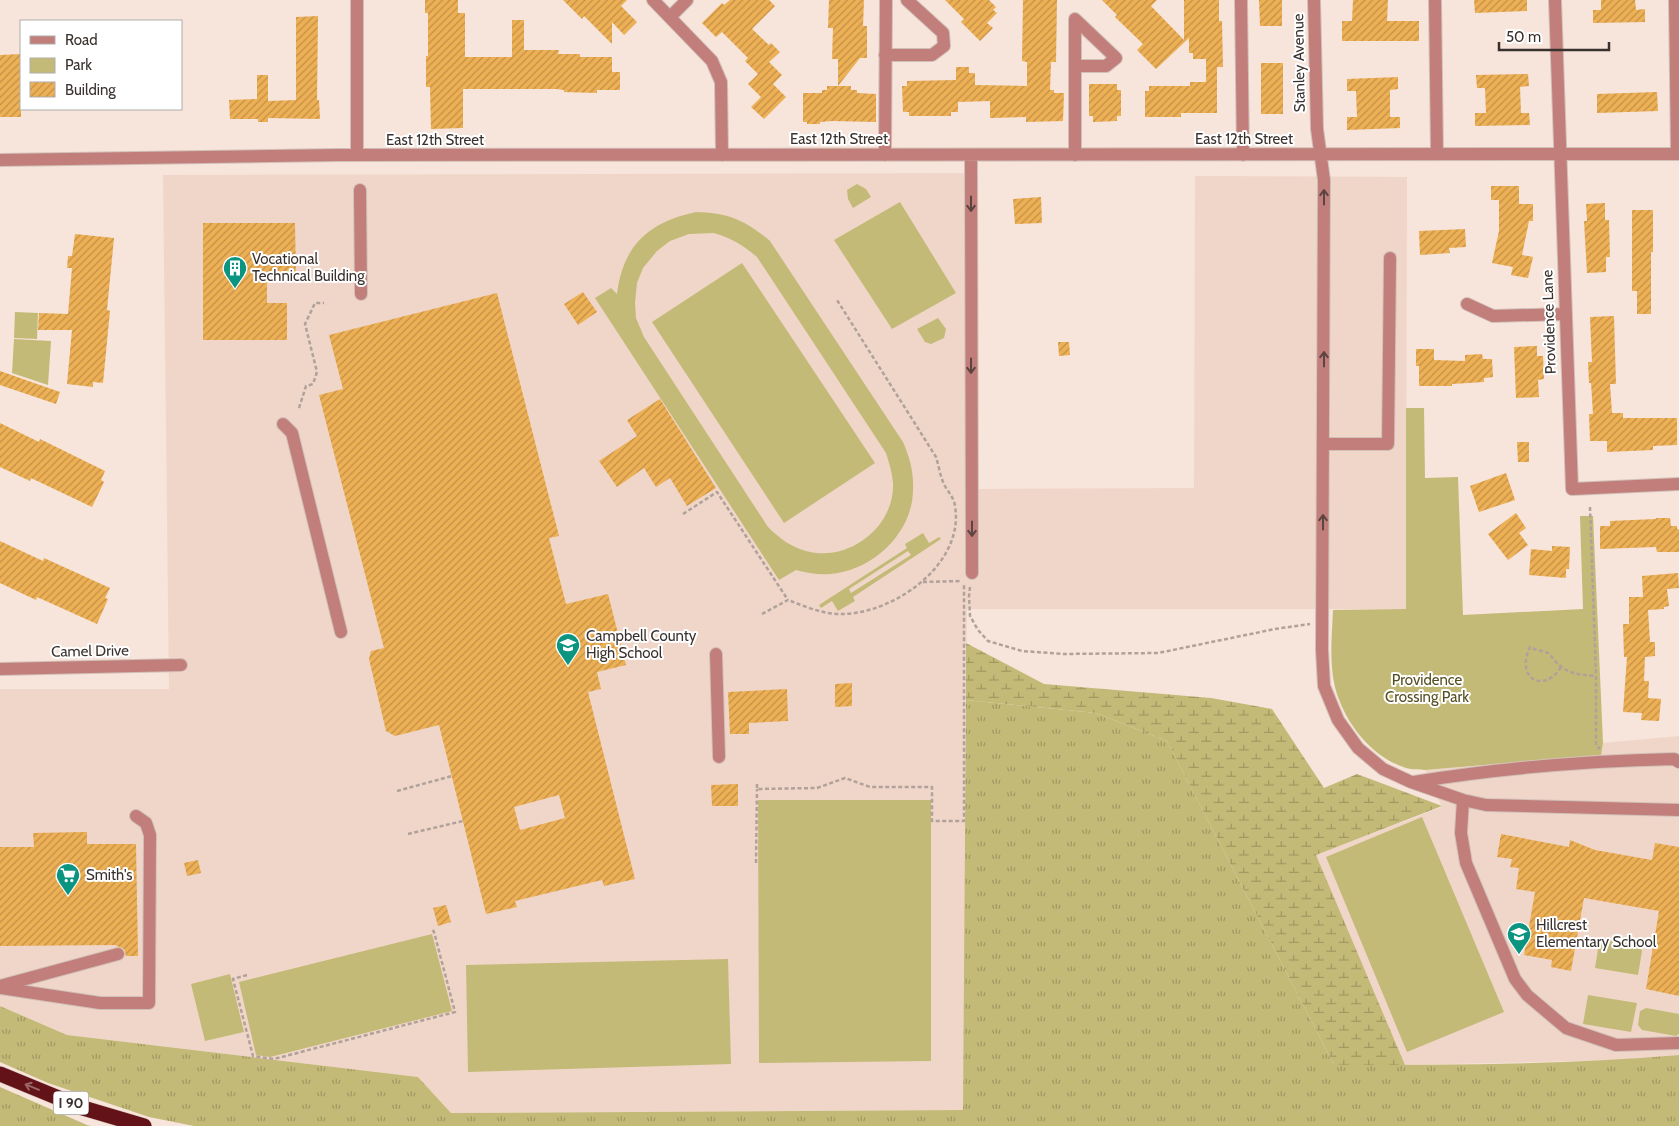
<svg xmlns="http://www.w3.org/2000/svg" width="1679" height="1126" font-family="Cabin,sans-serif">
<defs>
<pattern id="grass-tufts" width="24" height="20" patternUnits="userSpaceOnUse" patternTransform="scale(1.25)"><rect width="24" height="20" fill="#c4ba77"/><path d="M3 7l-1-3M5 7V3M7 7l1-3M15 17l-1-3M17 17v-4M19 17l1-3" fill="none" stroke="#a09862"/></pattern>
<pattern id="wetland-marsh" width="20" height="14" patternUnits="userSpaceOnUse" patternTransform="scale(1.25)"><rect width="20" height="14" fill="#c4ba77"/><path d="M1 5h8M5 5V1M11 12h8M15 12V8" fill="none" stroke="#a09862"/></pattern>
<pattern id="building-hatch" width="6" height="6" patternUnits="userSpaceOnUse" patternTransform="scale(1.25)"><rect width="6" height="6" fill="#edb055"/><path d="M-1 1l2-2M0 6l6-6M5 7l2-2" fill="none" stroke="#c19047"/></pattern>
</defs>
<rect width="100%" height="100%" fill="#f7e4da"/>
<path fill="#f0d6c8" d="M978 173V489L1194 488 1195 176 1407 177 1406 609H967L964 1110 451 1113 418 1077 67 1035 0 1006V689H169L163 175Z
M1679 736V1055L1626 1060 1405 1065 1315 855 1442 807 1425 770 1600 755 1603 743Z"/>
<path fill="url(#grass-tufts)" d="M966 700 1096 713 1167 741 1334 1065C1449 1065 1565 1065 1679 1055V1126H194L149 1117 48 1083 0 1062V1006L67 1035 418 1077 451 1113 963 1110Z
M0 1087 87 1125 91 1126H0Z"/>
<path fill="url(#wetland-marsh)" d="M966 643 1044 684 1211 698 1272 709 1324 788 1357 774 1442 806 1316 855 1405 1065H1334L1167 741 1096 713 966 700Z"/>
<path fill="#c4ba77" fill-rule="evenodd" d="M857 184 866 189 871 197 853 208 848 199 847 190Z
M900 202 956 293 892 329 834 240Z
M696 212C729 213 745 220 770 241L903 442C910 458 914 473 913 491 912 534 872 571 830 574 819 575 807 573 796 570L779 580 595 298 611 288 617 294C623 245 649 222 696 212ZM714 233C731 238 743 245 757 257L886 453C889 463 892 472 893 483 895 527 848 563 806 551 791 547 779 538 768 527L644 337 636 318 635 303 637 283 643 268 657 251 670 241 689 234Z
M742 263 875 463 784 523 652 322Z
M15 312 38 313 37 339 14 338Z
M938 318 946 329 944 338 931 344 925 342 917 329Z
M14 339 51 341 48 385 12 373Z
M1406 408H1424L1425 478 1458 477 1463 615 1583 609 1580 516H1593L1603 743 1601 755 1425 770C1419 769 1412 770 1406 768 1371 757 1344 722 1335 687 1329 662 1332 635 1333 610L1406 609Z
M923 533 929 543 939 537 941 539 853 597 855 601 838 611 832 601 821 608 819 605 907 548 905 544ZM908 551 911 555 851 593 849 589Z
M758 800H931V1061L759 1063Z
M1422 817 1504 1012 1407 1052 1326 857Z
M432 934 452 1011 270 1057 256 1055 239 982Z
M1604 939 1640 946 1642 951 1638 975 1595 968 1599 943Z
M728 959 731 1064 468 1072 466 965Z
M230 974 244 1032 205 1041 191 984Z
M1588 995 1637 1003 1631 1032 1583 1024Z
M1646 1008 1679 1014V1034L1676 1036 1642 1030 1638 1025 1640 1011Z"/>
<path fill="url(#building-hatch)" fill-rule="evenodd" d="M425 0H458V13H465V57H512V20H524V50H559L558 54H580V57H612V72H620V90H597V93L564 92V90L556 89H463V128L431 129 430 87H426V56H428V13H425Z
M563 0H627L621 6 637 22 624 35 612 22V44L584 16 582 19Z
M730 0H769L775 6 752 29 769 45 771 43 780 52 769 62 782 75 773 84 786 97 764 119 751 107 761 97 748 84 758 74 745 61 748 58 722 32 716 37 702 23 722 3 724 5Z
M829 0H864L863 26H867V58H860L838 86H851V90H857V93L876 94V122L832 121 820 122V124H807V122H803V93H822V90H827V86H838V59H832L833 28H828Z
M945 0H989L996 7 993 10 997 13 987 23 993 28 980 41 961 22 964 19Z
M1023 0H1057L1056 62H1051L1050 90H1054V93H1064L1063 121 1026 122V117L990 118V101L958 102V112H951V116H909V112H903L902 86H907V81L956 80V67H969V73H975V85L1027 86V62L1022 61Z
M1102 0H1157L1151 6 1184 40V0H1219V21H1222L1223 67H1217V113H1181V117H1145V91H1149V86H1190V82H1206V59H1193V53H1189V38L1156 69 1137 50 1143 44 1115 17 1117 15Z
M1259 0H1282V26H1260Z
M1353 0H1388L1387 21H1419V41H1342V21H1352Z
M1474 0H1527V11L1475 13Z
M1601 0H1635L1636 10 1645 9V22L1593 23V10H1601Z
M318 16 317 100H319L320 119 268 118V122H258V119H230L229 100 257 99V75H268V101L296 100V17Z
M21 54V117H0V55Z
M1261 63H1283V114H1261Z
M1528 74 1529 86 1520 87 1521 113H1529L1530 125 1475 126V113H1486L1485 88H1477L1476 75Z
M1398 77V89L1390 90V117H1400V128L1347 130V117H1357L1356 91H1347V79Z
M1089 84H1117V90H1121V116H1117V121L1093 122V116H1089Z
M1657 92 1658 111 1597 113V94Z
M1491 186H1519V204H1533V221H1529L1522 255 1533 257 1528 278 1511 275 1513 267 1492 263 1499 231V200H1491Z
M1041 197 1042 223 1015 224 1013 199Z
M1605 203V220H1609L1610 257H1606V272L1587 273 1584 221H1587L1586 204Z
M1632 210H1653V252H1651V314H1637V291H1632Z
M203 223H295L296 275H267V303H287V340H203Z
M1465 229 1466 247 1449 248 1450 253 1420 255 1419 231Z
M75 234 114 238 107 310 110 311 103 383 93 382V387L67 384 72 330H38L39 313 68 314 72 268H67L68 256H72Z
M583 292 597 312 578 325 564 304Z
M497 293 559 536 549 538 566 604 608 594 626 665 597 672 601 689 588 692 635 879 604 886 602 880 515 901 517 907 486 914 439 725 395 736 386 731 369 659 371 651 384 648 319 395 343 389 329 335ZM559 795 565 818 520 830 514 807Z
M1614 316 1616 384H1610L1612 413H1623V418H1677V445L1653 446V450L1607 452V441H1590L1589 414H1593L1591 383H1589L1588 362H1592L1590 317Z
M1058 342H1069L1070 355 1059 356Z
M1537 346V356H1543L1544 379 1538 380 1539 397 1516 398 1514 347Z
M1416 349H1434V360L1465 361V355L1482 354 1483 359H1492L1493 377 1484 378V382L1452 384V386H1419V366H1416Z
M0 371 60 392 56 404 0 385Z
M660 399 716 488 687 506 670 478 656 487 644 468 617 487 599 461 637 436 627 420Z
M0 423 39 442 40 439 105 471 101 480 104 482 92 507 31 478 30 481 0 467Z
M1517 442H1529V462H1518Z
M1506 473 1515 500 1479 512 1470 486Z
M1516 513 1526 528 1519 533 1528 545 1508 560 1488 534Z
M1656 518H1670L1671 526H1677V529H1679V552H1657L1656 547 1600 549V526H1610V521L1656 519Z
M0 541 43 561 44 558 110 588 105 598 108 599 97 624 37 597 36 600 0 583Z
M1552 546 1570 547 1569 569H1566V578L1529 575 1531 549 1552 551Z
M1678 573 1679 588 1667 589 1669 606 1664 607V609L1648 610 1650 642H1655V656L1645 657 1644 681H1649L1648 698 1661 699 1659 721 1641 720 1642 713 1623 712 1627 657H1624L1623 624H1629V597H1643L1642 576Z
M852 683V706L835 707V684Z
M787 689 788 721 749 723V734H730L728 692Z
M738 784V806H712L711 785Z
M87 832V844H136L138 956H126L124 949 115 945 0 946V847H34L33 833Z
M1501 834 1569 847 1570 840 1595 850 1652 860 1655 843 1679 847V996L1646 989 1659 911 1584 898 1571 971 1551 967 1552 960 1524 955 1535 892 1516 889 1519 868 1510 867 1512 859 1497 857Z
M198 860 201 873 187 876 184 863Z
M446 905 451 922 438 926 433 908Z"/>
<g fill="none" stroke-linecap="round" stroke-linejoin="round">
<g stroke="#d1c0b8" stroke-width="14">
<path id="minor" d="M357 0V155
M653 0 712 61 721 82 722 155
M1241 0 1243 155
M1314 0 1317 129 1324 180 1322 650 1324 686 1338 720 1358 748 1383 769 1411 782 1463 800 1486 805 1679 810
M1435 0 1437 154
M1555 0 1572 489 1679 484
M1675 0 1677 154
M670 17 687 0
M885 55H932L944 46 943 33 907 0
M885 155 886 0
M971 155 972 573
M1075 155V19L1116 58 1106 66H1075
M0 160 338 155 1679 154
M360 190 361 294
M1467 304 1493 316 1566 314
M283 424 292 433 341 632
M1324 444H1388L1390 258
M716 654 719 757
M0 669 181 665
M1414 782C1500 768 1587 761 1674 759L1679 762
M1463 800 1461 833 1466 863 1515 979 1527 995 1566 1028 1616 1045 1679 1043
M0 986 118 954
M0 988 100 1003H149L150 835 146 823 136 816"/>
</g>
<g stroke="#d1c0b8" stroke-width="16">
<path id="highway" d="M0 1074 83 1108 144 1126"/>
</g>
<path stroke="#b0a19a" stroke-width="2.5" stroke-dasharray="4 2.5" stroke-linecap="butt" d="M299 408 306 386 313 384 317 372 305 324 315 303H324
M1590 507 1596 676V745L1600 749
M683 514 717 492 788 600
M923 582 962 581
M970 587 969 596 970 616 978 630 988 641 1022 651 1063 654 1158 653 1275 629 1310 624
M762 614 788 600C804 606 822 614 840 614 892 615 965 565 955 506 954 498 949 493 945 486 940 477 939 466 936 457L837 300
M1561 667C1544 694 1515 679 1530 647 1535 650 1544 651 1548 653 1552 656 1553 659 1556 662 1567 674 1581 675 1596 676
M757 784V789L817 788 845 778 870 787H932V821H964V584
M397 791 452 776
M408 834 463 821
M756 863 757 789
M247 975 233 979 253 1056 274 1059 455 1012 434 932 432 929"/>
<use href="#minor" stroke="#c17e7a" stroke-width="12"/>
<use href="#highway" stroke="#631217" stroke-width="15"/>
</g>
<defs><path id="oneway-shaft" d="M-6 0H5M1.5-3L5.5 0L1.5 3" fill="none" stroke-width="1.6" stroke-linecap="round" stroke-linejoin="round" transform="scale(1.25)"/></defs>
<g stroke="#5b4441">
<use href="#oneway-shaft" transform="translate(1324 197) rotate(-90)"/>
<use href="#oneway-shaft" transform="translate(971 204) rotate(90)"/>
<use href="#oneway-shaft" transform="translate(1324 359) rotate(-90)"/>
<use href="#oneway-shaft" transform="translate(971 366) rotate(90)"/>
<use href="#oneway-shaft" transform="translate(1323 522) rotate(-90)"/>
<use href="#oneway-shaft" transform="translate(972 529) rotate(90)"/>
</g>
<use stroke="#9a6568" href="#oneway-shaft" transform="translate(32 1087) rotate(-158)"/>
<defs>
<g id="building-pin" transform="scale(1.25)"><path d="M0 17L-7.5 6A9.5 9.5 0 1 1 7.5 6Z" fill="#0b9581" stroke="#fff"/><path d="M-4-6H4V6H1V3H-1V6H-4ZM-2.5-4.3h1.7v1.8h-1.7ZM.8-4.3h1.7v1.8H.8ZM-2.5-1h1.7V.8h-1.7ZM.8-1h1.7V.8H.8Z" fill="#fff"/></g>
<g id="school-pin" transform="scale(1.25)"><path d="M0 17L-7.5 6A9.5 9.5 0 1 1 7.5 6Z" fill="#0b9581" stroke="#fff"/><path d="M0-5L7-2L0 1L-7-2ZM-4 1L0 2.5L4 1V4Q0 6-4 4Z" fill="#fff"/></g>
<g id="supermarket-pin" transform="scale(1.25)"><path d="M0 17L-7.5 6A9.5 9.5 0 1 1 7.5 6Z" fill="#0b9581" stroke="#fff"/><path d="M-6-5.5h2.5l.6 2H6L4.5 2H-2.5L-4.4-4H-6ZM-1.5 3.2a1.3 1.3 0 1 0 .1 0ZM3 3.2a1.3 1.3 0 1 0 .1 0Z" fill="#fff"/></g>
</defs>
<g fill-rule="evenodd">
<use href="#building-pin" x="235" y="268"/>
<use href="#school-pin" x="568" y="645"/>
<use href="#supermarket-pin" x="68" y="875"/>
<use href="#school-pin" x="1519" y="934"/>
</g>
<g text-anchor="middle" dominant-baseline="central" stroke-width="4" stroke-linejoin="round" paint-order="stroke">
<rect fill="#fff" stroke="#746f6d" stroke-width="1" x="53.5" y="1091.5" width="35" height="23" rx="4"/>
<g font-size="14" font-weight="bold" fill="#39312e">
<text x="71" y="1103">I 90</text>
</g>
<g font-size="15" fill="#39312e" stroke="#fff">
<text transform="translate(1299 63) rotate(-91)">Stanley Avenue</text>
<text x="839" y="139">East 12th Street</text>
<text x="1244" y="139">East 12th Street</text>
<text x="435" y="140">East 12th Street</text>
<text transform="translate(1549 322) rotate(-92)">Providence Lane</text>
<text transform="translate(90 651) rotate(-1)">Camel Drive</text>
</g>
<g font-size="15" fill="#39312e" stroke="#fff" text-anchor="start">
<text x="252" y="259">Vocational<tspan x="252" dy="17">Technical Building</tspan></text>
<text x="586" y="636">Campbell County<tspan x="586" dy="17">High School</tspan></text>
<text x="86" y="875">Smith's</text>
<text x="1536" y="925">Hillcrest<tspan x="1536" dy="17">Elementary School</tspan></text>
</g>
<g font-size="15" fill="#554f22" stroke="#fff">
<text x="1427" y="680">Providence<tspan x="1427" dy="17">Crossing Park</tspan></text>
</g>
</g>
<rect x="20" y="20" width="162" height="90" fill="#ffffff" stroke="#b0adab"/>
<rect x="30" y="36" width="25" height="8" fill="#c17e7a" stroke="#b0adab"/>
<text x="65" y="45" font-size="15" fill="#39312e">Road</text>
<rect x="30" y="58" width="25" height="15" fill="#c4ba77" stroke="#b0adab"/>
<text x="65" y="70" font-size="15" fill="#39312e">Park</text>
<rect x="30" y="82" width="25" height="15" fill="url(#building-hatch)" stroke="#b0adab"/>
<text x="65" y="95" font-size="15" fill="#39312e">Building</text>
<path d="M1499 42v8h110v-8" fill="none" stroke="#39312e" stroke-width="2.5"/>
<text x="1506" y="42" font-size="15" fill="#39312e" stroke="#ffffff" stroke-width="4" paint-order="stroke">50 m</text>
</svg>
